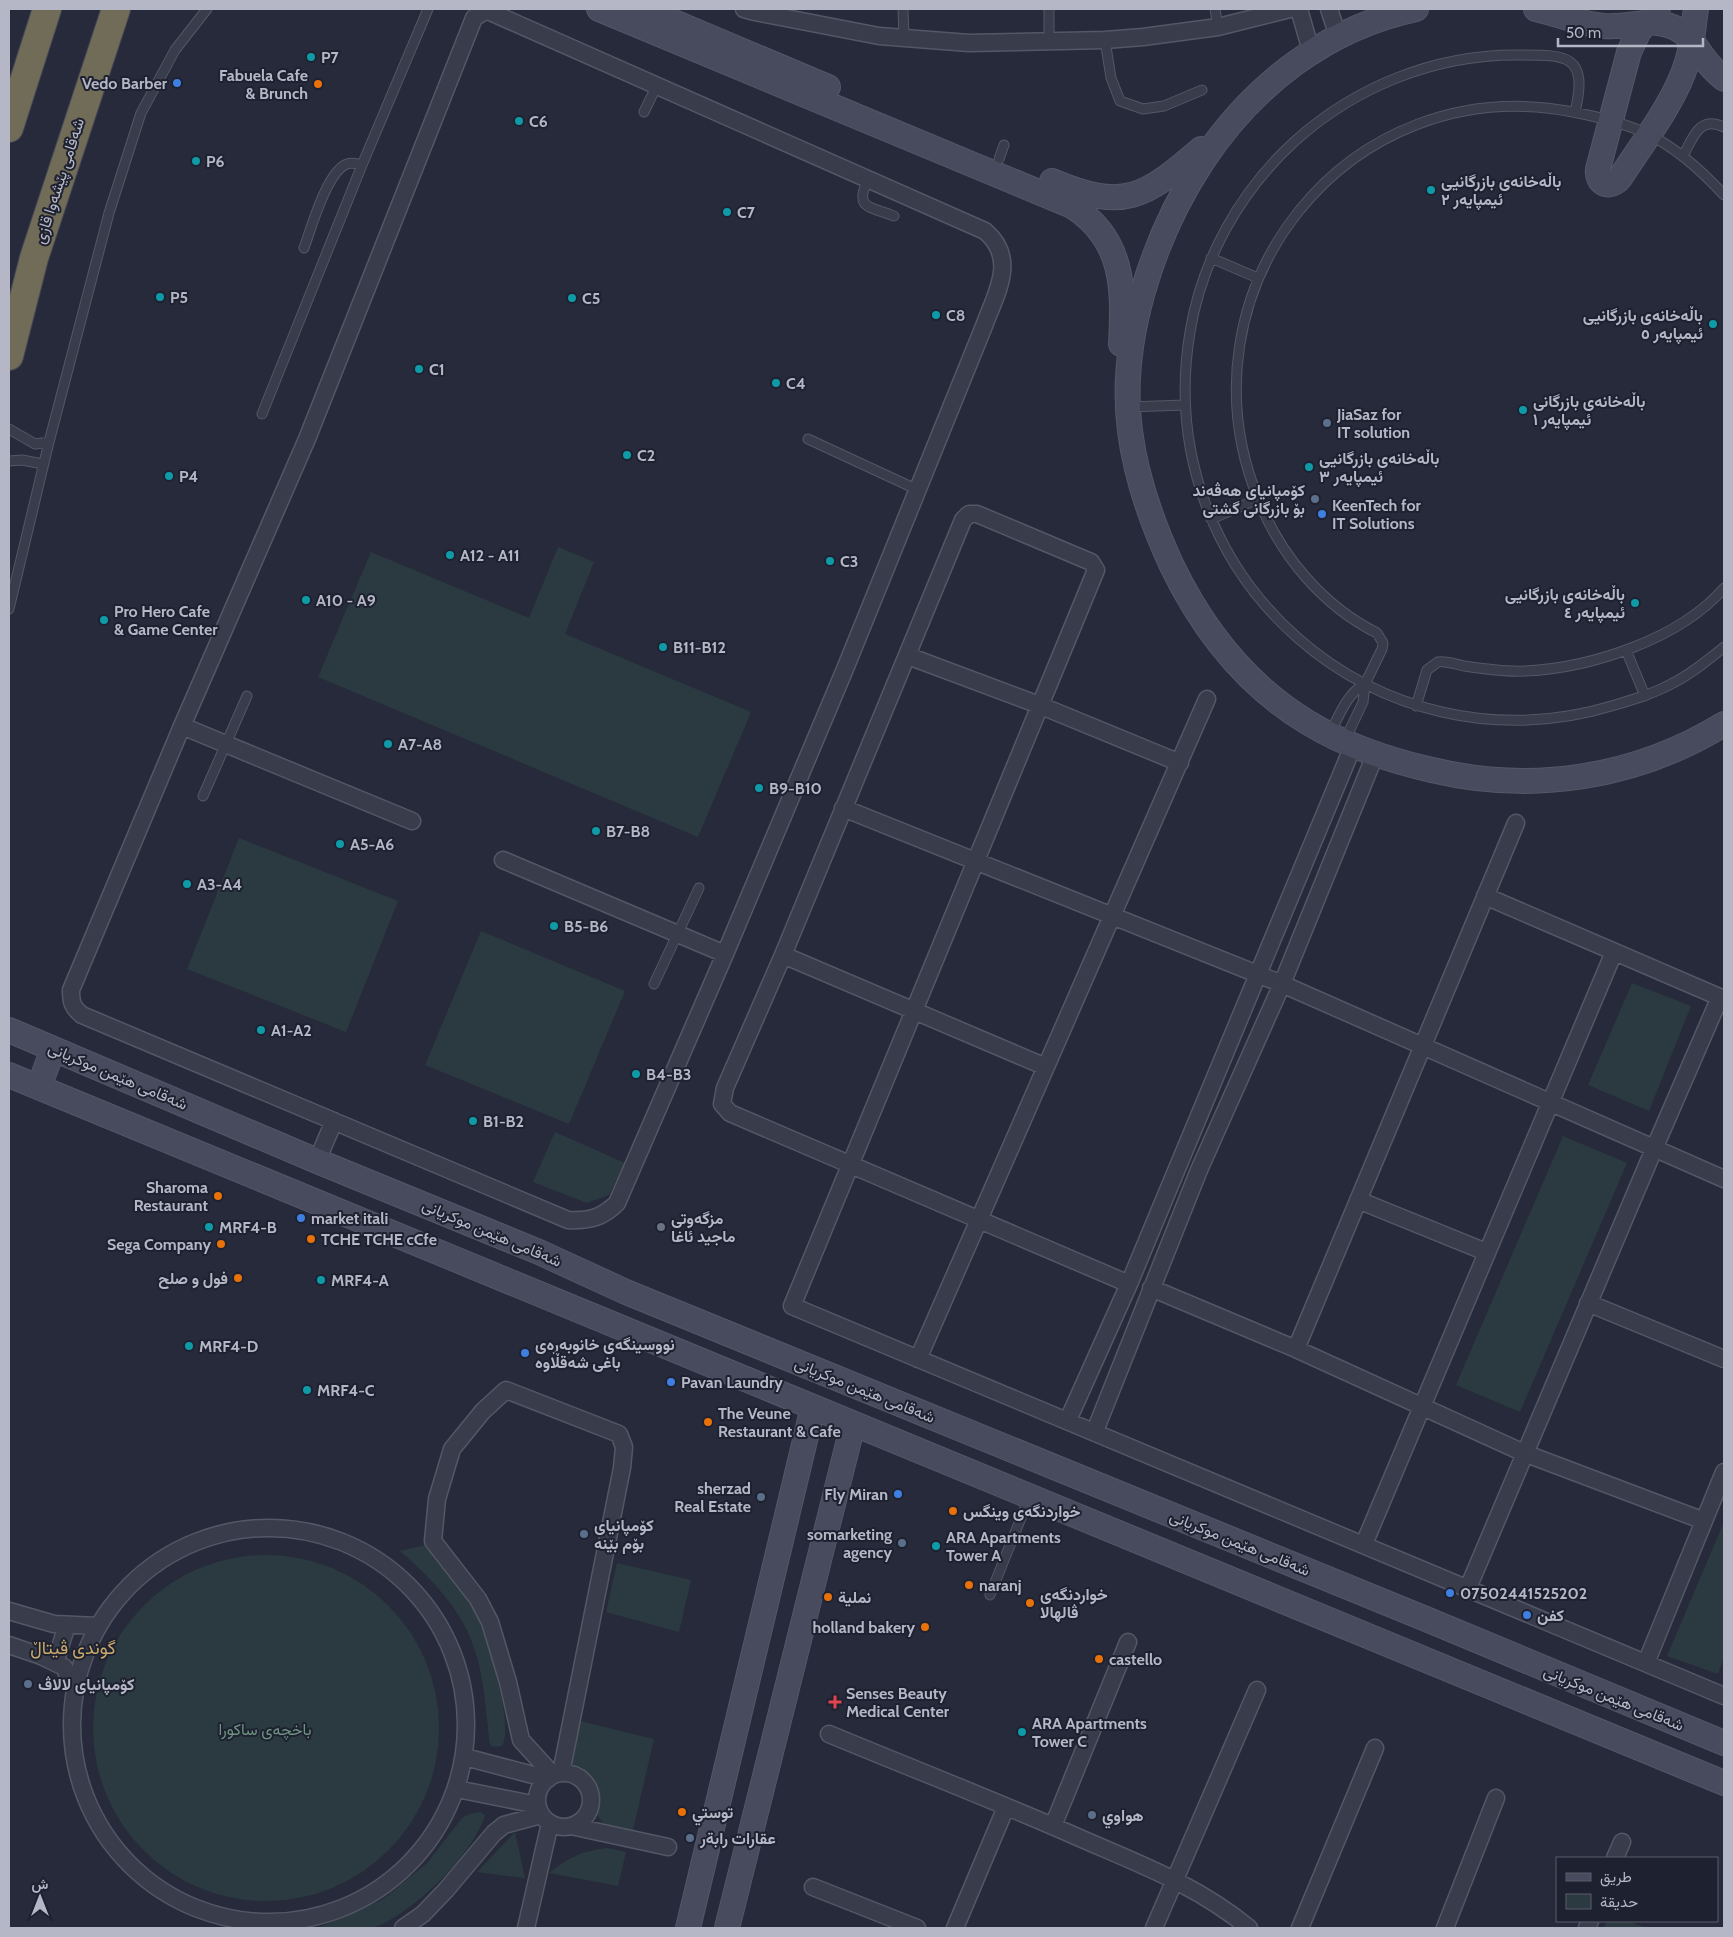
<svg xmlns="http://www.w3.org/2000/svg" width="1733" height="1937" font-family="Cabin,Vazirmatn,sans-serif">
<rect width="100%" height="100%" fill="#262a3a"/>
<path fill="#2b3a40" d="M558 547 594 562 565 634 751 712 698 837 318 677 371 552 529 618Z
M239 838 398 901 346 1032 187 969Z
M481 931 625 991 569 1124 425 1065Z
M1632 983 1691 1006 1649 1111 1588 1085Z
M555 1132 625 1163 609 1195 587 1203 533 1182Z
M1563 1136 1627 1163 1520 1412 1456 1385Z
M1724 1522V1658L1718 1674 1667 1656Z
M426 1545C442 1563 458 1583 471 1603 485 1625 515 1724 502 1746L494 1747 490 1745C486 1715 485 1683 476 1654 464 1611 432 1579 400 1551Z
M93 1728a173 173 0 1 1 346 0a173 173 0 1 1-346 0Z
M617 1563 691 1580 679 1632 606 1612Z
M580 1721 654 1739 633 1830 603 1824 595 1811 596 1793 593 1782 570 1761Z
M480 1812 485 1815C474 1854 411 1915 373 1928H312L322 1926 358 1911 381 1900 392 1892 427 1863 462 1818 469 1814Z
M515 1832 525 1878 477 1872Z
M608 1848 626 1852 618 1886 549 1873C567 1858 584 1850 608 1848Z
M1607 1921H1627L1647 1928H1604Z"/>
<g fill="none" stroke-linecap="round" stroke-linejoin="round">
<g stroke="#545766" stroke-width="11">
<path id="lane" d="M903 9 904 38
M1049 9V41
M1215 9 1218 27
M1105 40 1111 78 1120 101 1143 109 1164 106 1202 90
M644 112 657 85
M1575 112C1589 53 1566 55 1515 55 1434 55 1355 87 1295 141 1240 191 1202 259 1190 332 1149 578 1377 778 1615 705 1635 699 1655 693 1673 683 1691 674 1708 660 1724 647
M1683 156C1693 138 1699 115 1724 127
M999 159 1004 145
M868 179C854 209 869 206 894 216
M304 248C311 229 327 171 347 164 352 162 357 164 362 165
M1211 258 1258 278
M1128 407 1185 405
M262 414 362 165 428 9
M9 429 35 444 49 442
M808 439 918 490
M9 461 22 460 43 464
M1211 519 1258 499
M9 609 49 442 109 213 141 113 175 50 207 9
M1626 650 1645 696
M1416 706 1427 670 1438 662C1447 661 1455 664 1464 666 1484 669 1505 672 1525 671 1591 668 1680 639 1724 588
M1330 733C1339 716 1347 693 1365 684
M1345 740 1363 702 1365 684 1382 649 1383 643 1377 633C1323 606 1281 556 1259 501 1172 290 1348 68 1573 112 1599 117 1624 123 1648 134 1678 149 1702 171 1724 195
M203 796 247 696
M654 984 699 888
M990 1595 1029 1498"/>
</g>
<g stroke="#545766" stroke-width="19">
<path id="street" d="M744 9 755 12 879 36 969 43 1105 40 1143 37 1218 27 1290 9
M1299 9 1311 51
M1329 9 1338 36
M488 11 985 231C1018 259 996 293 984 326L845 669 725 954 617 1203C602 1218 589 1221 568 1220L82 1015C72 1007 71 1002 71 990L182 726 307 439 474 18 483 12Z
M908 656 1039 705 1180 763
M182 726 412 821
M843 808 1282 984 1724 1179
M503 860 725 954
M1485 896 1724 999
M783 955 1046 1067
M317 1161 334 1121
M1358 1200 1486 1252
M1129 1284 730 1113 722 1104 725 1088 783 955 963 520 969 514H977L1091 562 1096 570 792 1306 1724 1696
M1151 1288 1296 1349 1524 1453 1704 1521
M1588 1303 1724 1359
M1296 1349 1516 823
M918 1359 1207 699
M1068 1420 1129 1284 1353 746
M1095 1431 1199 1170 1282 984 1375 755
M72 1725a197 197 0 1 1 394 0a197 197 0 1 1-394 0Z
M1364 1544 1614 952
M1468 1588 1654 1149 1720 997
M9 1611 54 1624 98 1626
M9 1645 41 1656 64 1667 74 1689
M55 1663 67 1625
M1646 1663 1724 1472
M829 1734C913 1769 999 1802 1082 1839 1142 1865 1198 1886 1249 1928
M465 1757 548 1779
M537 1800a27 27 0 1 1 54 0a27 27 0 1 1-54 0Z
M553 1775 521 1740 508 1682 490 1622 478 1599 433 1541 437 1499 452 1449 483 1411 506 1390 619 1434 624 1447 622 1468 561 1773
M457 1789 537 1805
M571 1826 668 1847
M1053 1826 1128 1642
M1615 1858 1622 1842
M813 1887 917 1928
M403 1928 423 1914 446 1890 494 1833 504 1825 541 1815
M526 1928 550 1823
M955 1928 1006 1807
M1154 1928 1257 1690
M1300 1928 1375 1748
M1445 1928 1496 1798
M1587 1928 1590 1921"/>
</g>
<g stroke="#545766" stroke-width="26">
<path id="secondary" d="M599 9 1072 206C1124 239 1124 288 1121 344
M643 9 828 87
M1416 9C1326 28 1252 86 1202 162 1153 237 1118 341 1130 431 1136 478 1152 523 1172 566 1203 630 1246 685 1307 722 1346 746 1388 760 1432 770 1533 794 1636 778 1724 724
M1536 9C1559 14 1580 24 1603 26 1633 29 1652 14 1681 31 1692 38 1696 48 1703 57 1709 65 1717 73 1724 79
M1658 9 1639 31 1629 52 1598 169C1596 184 1610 190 1620 178 1642 144 1676 100 1687 62 1693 44 1693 27 1696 9
M1052 181C1125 212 1145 197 1201 149
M9 1030 317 1161 539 1252 626 1292 1426 1619 1724 1743
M9 1075 1724 1783
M39 1087 53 1049
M688 1928 813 1407
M727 1928 853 1424"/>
</g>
<g stroke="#444756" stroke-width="30">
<path id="highway" d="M9 128 47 9
M9 356 34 258 116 9"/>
</g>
<use href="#lane" stroke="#393c4b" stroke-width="9"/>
<use href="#street" stroke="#393c4b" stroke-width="16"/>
<use href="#secondary" stroke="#484b5d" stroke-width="24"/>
<use href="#highway" stroke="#706c57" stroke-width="28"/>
</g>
<g fill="#0f9aa8" stroke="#1e2130" stroke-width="2">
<circle cx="311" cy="57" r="5"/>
<circle cx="519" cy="121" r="5"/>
<circle cx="196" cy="161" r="5"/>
<circle cx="1431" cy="190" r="5"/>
<circle cx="727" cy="212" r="5"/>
<circle cx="160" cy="297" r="5"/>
<circle cx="572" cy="298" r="5"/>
<circle cx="936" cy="315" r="5"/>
<circle cx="1713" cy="324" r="5"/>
<circle cx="419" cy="369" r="5"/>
<circle cx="776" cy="383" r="5"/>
<circle cx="1523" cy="410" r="5"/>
<circle cx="627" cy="455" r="5"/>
<circle cx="1309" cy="467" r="5"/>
<circle cx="169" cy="476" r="5"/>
<circle cx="450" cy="555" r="5"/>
<circle cx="830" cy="561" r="5"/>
<circle cx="306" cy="600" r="5"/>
<circle cx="1635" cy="603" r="5"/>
<circle cx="104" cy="620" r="5"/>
<circle cx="663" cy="647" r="5"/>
<circle cx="388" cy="744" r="5"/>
<circle cx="759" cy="788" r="5"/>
<circle cx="596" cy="831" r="5"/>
<circle cx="340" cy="844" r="5"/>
<circle cx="187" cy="884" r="5"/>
<circle cx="554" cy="926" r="5"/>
<circle cx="261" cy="1030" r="5"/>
<circle cx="636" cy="1074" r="5"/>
<circle cx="473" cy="1121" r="5"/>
<circle cx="209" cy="1227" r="5"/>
<circle cx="321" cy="1280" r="5"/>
<circle cx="189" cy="1346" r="5"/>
<circle cx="307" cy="1390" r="5"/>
<circle cx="936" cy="1546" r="5"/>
<circle cx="1022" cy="1732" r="5"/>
</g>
<g fill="#3f7fe0" stroke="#1e2130" stroke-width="2">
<circle cx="177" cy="83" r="5"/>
<circle cx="1322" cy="514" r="5"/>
<circle cx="301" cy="1218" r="5"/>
<circle cx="525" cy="1353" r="5"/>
<circle cx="671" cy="1382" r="5"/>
<circle cx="898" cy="1494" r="5"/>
<circle cx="1450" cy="1593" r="5"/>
<circle cx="1527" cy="1615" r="5"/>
</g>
<g fill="#e8710a" stroke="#1e2130" stroke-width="2">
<circle cx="318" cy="84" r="5"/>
<circle cx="218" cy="1196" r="5"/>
<circle cx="311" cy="1239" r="5"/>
<circle cx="221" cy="1244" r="5"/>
<circle cx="238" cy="1278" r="5"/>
<circle cx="708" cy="1422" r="5"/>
<circle cx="953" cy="1511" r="5"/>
<circle cx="969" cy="1585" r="5"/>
<circle cx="828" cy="1597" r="5"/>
<circle cx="1030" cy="1603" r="5"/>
<circle cx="925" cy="1627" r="5"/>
<circle cx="1099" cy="1659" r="5"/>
<circle cx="682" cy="1812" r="5"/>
</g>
<g fill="#5c6f8a" stroke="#1e2130" stroke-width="2">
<circle cx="1327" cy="423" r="5"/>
<circle cx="1315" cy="499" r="5"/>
<circle cx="761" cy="1497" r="5"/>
<circle cx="584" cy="1534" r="5"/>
<circle cx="902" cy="1543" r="5"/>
<circle cx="28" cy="1684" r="5"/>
<circle cx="1092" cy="1815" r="5"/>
<circle cx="690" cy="1838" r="5"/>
</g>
<circle fill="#6b7280" stroke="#1e2130" stroke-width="2" cx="661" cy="1227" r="5"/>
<path fill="#e0444e" stroke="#1e2130" stroke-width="2" d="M832.5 1694.5h5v5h5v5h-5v5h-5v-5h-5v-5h5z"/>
<g text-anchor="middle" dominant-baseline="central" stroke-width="4" stroke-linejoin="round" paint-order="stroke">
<g font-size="16" font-weight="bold" fill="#b5b7c6" stroke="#1e2130" text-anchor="start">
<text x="321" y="57">P7</text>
<text x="308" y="75" text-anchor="end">Fabuela Cafe<tspan x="308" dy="18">&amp; Brunch</tspan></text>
<text x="167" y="83" text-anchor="end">Vedo Barber</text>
<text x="529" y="121">C6</text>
<text x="206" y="161">P6</text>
<text x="1441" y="181">باڵەخانەی بازرگانیی<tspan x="1441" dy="18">ئیمپایەر ٢</tspan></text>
<text x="737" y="212">C7</text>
<text x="170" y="297">P5</text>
<text x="582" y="298">C5</text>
<text x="946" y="315">C8</text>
<text x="1703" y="315" text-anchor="end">باڵەخانەی بازرگانیی<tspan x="1703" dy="18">ئیمپایەر ٥</tspan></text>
<text x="429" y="369">C1</text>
<text x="786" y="383">C4</text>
<text x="1533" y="401">باڵەخانەی بازرگانی<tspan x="1533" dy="18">ئیمپایەر ١</tspan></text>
<text x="1337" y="414">JiaSaz for<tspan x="1337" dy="18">IT solution</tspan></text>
<text x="637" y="455">C2</text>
<text x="1319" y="458">باڵەخانەی بازرگانیی<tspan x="1319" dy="18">ئیمپایەر ٣</tspan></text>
<text x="179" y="476">P4</text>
<text x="1305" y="490" text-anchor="end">کۆمپانیای ھەڤەند<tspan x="1305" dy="18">بۆ بازرگانی گشتی</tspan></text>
<text x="1332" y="505">KeenTech for<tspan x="1332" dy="18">IT Solutions</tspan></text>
<text x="460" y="555">A12 - A11</text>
<text x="840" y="561">C3</text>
<text x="1625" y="594" text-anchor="end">باڵەخانەی بازرگانیی<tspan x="1625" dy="18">ئیمپایەر ٤</tspan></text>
<text x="316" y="600">A10 - A9</text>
<text x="114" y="611">Pro Hero Cafe<tspan x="114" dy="18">&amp; Game Center</tspan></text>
<text x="673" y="647">B11-B12</text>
<text x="398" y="744">A7-A8</text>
<text x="769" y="788">B9-B10</text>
<text x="606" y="831">B7-B8</text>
<text x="350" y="844">A5-A6</text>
<text x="197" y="884">A3-A4</text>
<text x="564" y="926">B5-B6</text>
<text x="271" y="1030">A1-A2</text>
<text x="646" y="1074">B4-B3</text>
<text x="483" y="1121">B1-B2</text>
<text x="208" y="1187" text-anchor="end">Sharoma<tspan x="208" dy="18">Restaurant</tspan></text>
<text x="311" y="1218">market itali</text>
<text x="671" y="1218">مزگەوتی<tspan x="671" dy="18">ماجید ئاغا</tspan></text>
<text x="219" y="1227">MRF4-B</text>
<text x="321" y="1239">TCHE TCHE cCfe</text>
<text x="211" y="1244" text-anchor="end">Sega Company</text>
<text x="228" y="1278" text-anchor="end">فول و صلح</text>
<text x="331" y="1280">MRF4-A</text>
<text x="535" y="1344">نووسینگەی خانوبەرەی<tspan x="535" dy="18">باغی شەقڵاوە</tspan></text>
<text x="199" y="1346">MRF4-D</text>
<text x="681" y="1382">Pavan Laundry</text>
<text x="317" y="1390">MRF4-C</text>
<text x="718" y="1413">The Veune<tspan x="718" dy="18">Restaurant &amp; Cafe</tspan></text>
<text x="751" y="1488" text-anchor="end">sherzad<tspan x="751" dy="18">Real Estate</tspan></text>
<text x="888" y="1494" text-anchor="end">Fly Miran</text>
<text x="963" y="1511">خواردنگەی وینگس</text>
<text x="594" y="1525">کۆمپانیای<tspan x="594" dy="18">بۆم بێنە</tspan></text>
<text x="892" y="1534" text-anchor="end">somarketing<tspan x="892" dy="18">agency</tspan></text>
<text x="946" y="1537">ARA Apartments<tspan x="946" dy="18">Tower A</tspan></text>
<text x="979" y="1585">naranj</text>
<text x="1460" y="1593">07502441525202</text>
<text x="1040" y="1594">خواردنگەی<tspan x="1040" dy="18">ڤالهالا</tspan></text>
<text x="838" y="1597">نملية</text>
<text x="1537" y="1615">كفن</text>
<text x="915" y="1627" text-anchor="end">holland bakery</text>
<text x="1109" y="1659">castello</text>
<text x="38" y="1684">کۆمپانیای لالاڤ</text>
<text x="846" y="1693">Senses Beauty<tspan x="846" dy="18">Medical Center</tspan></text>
<text x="1032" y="1723">ARA Apartments<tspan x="1032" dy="18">Tower C</tspan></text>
<text x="692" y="1812">توستي</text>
<text x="1102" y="1815">هواوي</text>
<text x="700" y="1838">عقارات رابةر</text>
</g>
<g font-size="16" fill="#b5b7c6" stroke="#1e2130">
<text transform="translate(59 181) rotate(-72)">شەقامی پێشەوا قازی</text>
<text transform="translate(118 1076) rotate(23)">شەقامی هێمن موکریانی</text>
<text transform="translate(492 1233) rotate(23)">شەقامی هێمن موکریانی</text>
<text transform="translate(865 1390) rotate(22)">شەقامی هێمن موکریانی</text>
<text transform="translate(1240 1543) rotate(22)">شەقامی هێمن موکریانی</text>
<text transform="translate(1614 1698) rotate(22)">شەقامی هێمن موکریانی</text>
</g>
<g font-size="16" fill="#6e9580" stroke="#1e2130">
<text x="265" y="1729">باخچەی ساکورا</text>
</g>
<g font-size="18" fill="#caab6c" stroke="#1e2130">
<text x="73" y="1648">گوندی ڤیتاڵ</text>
</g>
</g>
<rect width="1733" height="1937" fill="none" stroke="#b5b7c6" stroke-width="20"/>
<rect x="1556" y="1857" width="162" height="65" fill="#1e2130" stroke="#5a5d6c"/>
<rect x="1566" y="1873" width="25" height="8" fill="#484b5d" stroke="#5a5d6c"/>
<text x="1600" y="1882" font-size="15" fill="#b5b7c6">طريق</text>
<rect x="1566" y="1894" width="25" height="15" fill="#2b3a40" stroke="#5a5d6c"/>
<text x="1600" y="1907" font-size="15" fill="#b5b7c6">حديقة</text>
<g transform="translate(40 1897)" stroke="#1e2130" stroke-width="4" paint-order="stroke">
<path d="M0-4L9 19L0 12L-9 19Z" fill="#b5b7c6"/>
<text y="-8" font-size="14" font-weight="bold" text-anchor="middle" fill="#b5b7c6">ش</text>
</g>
<path d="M1558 38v8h145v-8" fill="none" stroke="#b5b7c6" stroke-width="2.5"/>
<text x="1566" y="38" font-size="15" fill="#b5b7c6" stroke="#1e2130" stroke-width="4" paint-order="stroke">50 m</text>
</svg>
